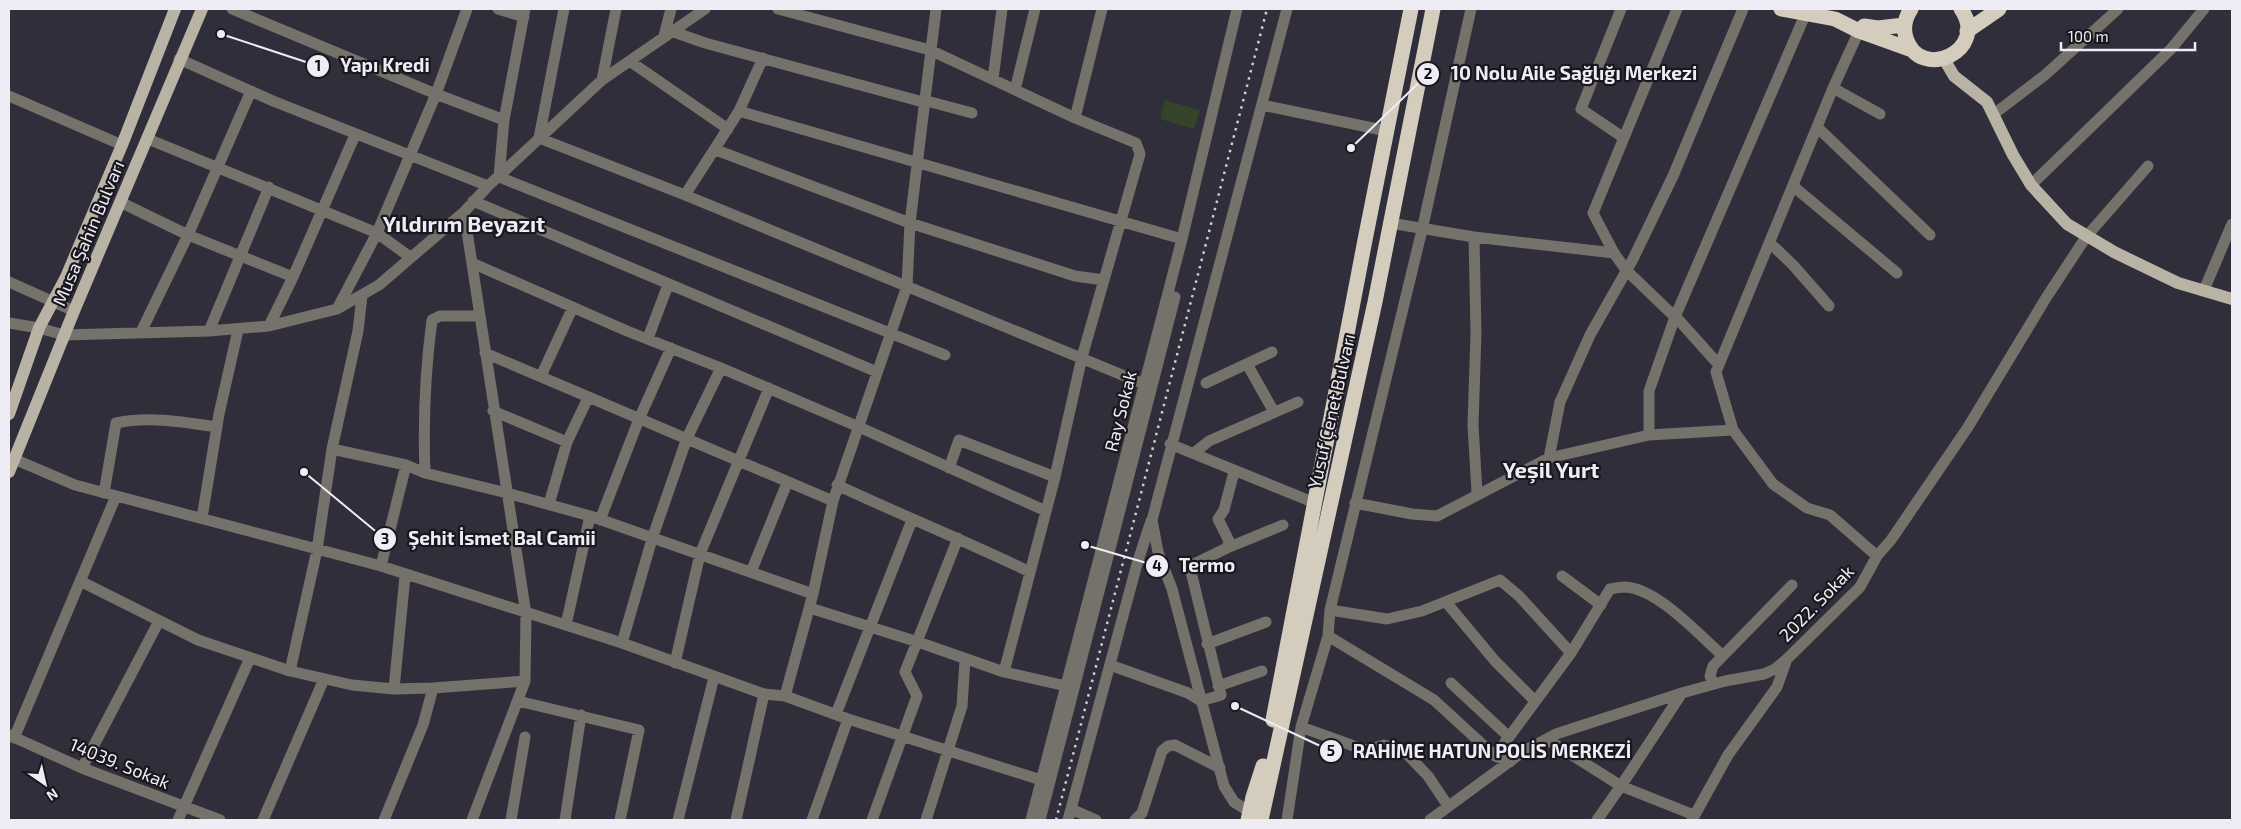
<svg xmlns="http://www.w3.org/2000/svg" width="2241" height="829" font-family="'Exo 2',sans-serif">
<rect width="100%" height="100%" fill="#312e3b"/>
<path fill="#334428" d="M1165 100 1200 110 1194 129 1160 119Z"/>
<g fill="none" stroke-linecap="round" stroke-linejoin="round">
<path stroke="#75726b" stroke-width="11" d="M232 9 436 94 504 120
M498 9 524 17
M525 9 504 120 499 177 945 355
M564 9 539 138 685 195 1144 384
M1621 9 1581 109 1624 138
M671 31 705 43 923 102
M1859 31 1833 88 1716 372 1733 430 1773 484 1807 508 1830 515 1877 556
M664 36 671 9
M179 59 273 101 488 186
M631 62 728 129
M993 79 1002 9
M602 80 616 9
M1833 88 1880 114
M1015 90 1035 9
M9 96 122 145
M923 100 972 113
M1262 105 1387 131
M739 111 1182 239
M1994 114 2045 75 2118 9
M1075 118 1102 9
M1817 127 1930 235
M148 139 377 233 410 257
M716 150 910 223 1075 276 1104 280 1140 154 1136 143 1075 118 930 50 778 9
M2031 185 2171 49 2204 9
M1793 186 1897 273
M685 195 739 111 763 58
M473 201 877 372
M120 202 188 235 293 277
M464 212 526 614 525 681 472 820
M1390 223 1474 237 1614 253
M1474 237 1476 333 1473 425 1477 493
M1770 243 1793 265 1829 306
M472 263 627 331 721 368 859 427 1046 511
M9 282 74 311
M2204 290 2232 224
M337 309 377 233 436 94 467 9
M1675 317 1626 270 1614 253 1593 213 1677 9
M1676 317 1719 365
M9 323 39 328 64 335 209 331 269 326 337 309 379 285 464 212 488 186 602 80 705 9
M269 326 293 277 355 135
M209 331 269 187
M141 332 188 235 251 91
M648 338 668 285
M485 353 833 501
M1247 364 1274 412
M541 376 573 307
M1206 383 1272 352
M493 411 567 442
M1649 435V391L1675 317 1805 15
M1170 444 1315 503
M332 449 406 465 425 473 507 493 590 516 813 594
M1194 453 1209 441 1298 402
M1549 458 1560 402 1590 335 1633 259 1673 176 1743 9
M14 459 75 485 381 566 622 643 764 694 785 696 848 719 1041 780
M949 468 959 440 1055 477
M425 473C423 421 425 372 432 320L440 316H480
M837 485C901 515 966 541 1030 572
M104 493 116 423C150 416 183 422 217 427
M1355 503 1412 514 1437 516 1549 458 1649 435 1733 430
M549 504 567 442 588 398
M202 518 219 414 238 330
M600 520 639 419 671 348
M1227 548 1283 525
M381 566 406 465
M751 572 787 483
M1562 576 1601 605
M80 581 198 640 290 671 352 685 394 689 433 688 525 681
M1446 602 1495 661 1534 700
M810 608 918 642 1004 672 1066 686
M1330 610 1387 619 1422 611 1500 580 1519 596 1571 653
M566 625 590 516
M1328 636 1434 700 1495 756
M622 643 652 539 687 438 721 368
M1207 644 1266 622
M675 663 700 554 769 388
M1110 665 1188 693 1201 701 1221 695 1191 572 1192 565 1227 548 1229 541 1218 519 1224 510 1234 472
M290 671 317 550 332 449 358 331 362 296
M1004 672 1055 477 1082 357 1104 280
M1451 683 1509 737
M1714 684 1710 676 1713 666 1792 585
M1218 686 1262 671
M394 689 405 576
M1682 693 1621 786 1694 815
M785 696 813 594 833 501 907 286 910 223 936 9
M518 701 639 730 620 820
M836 714 912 520
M1301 727 1365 750 1384 745 1404 751 1428 776 1448 806
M9 735 82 768 220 820
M14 738 116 496
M1548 740 1621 786 1597 820
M1510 762 1495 756 1571 653 1610 589C1615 588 1620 587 1625 587 1657 588 1699 635 1722 655
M82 768 159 621
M1071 809 1096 820
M1255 815 1234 802 1224 786 1172 589 1158 552 1152 520 1287 9
M178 820 250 658
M263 820 324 679
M384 820 423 725 433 688
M511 820 525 737
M565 820 581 715
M678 820 714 677
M736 820 764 694
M812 820 848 719
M872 820 917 696 905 672 958 538
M926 820 962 706 965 660
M1031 820 1182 239 1237 9
M1040 820 1175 297
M1068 820 1137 564 1151 521
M1135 820 1142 813 1162 751 1168 746 1175 745 1220 768
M1287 820 1301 727 1328 636 1330 610 1422 230 1471 9
M1430 820 1524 751 1556 734 1682 693 1725 681 1764 674 1775 669 1787 659 1860 587 1877 556 1891 540 1968 427 2046 298 2086 237 2148 166
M1692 820 1728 755 1777 687 1787 659"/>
<path stroke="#b9b3a5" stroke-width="12" d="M1944 59 1954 76 1987 102 2013 155 2031 185 2067 224 2114 252 2178 283 2232 299
M9 414 39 328 66 277 122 145 175 9
M9 472 74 311 202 9"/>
<path stroke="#d4ccbc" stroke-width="15" d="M1781 9 1835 19 1859 31 1912 50
M1911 9C1905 18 1903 28 1906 38 1920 83 1990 50 1961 9
M1864 26 1878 28 1904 25
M1967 31 1999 9
M1273 720 1365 240 1411 9
M1248 820 1253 797 1263 766
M1261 820 1375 302 1433 9"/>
<path stroke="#cfcdd7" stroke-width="2.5" stroke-dasharray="2.5 5" stroke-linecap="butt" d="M1056 820 1267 9"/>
</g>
<g text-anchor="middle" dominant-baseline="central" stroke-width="4.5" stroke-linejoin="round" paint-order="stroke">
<g font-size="18" fill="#eeecf5" stroke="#19171d">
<text transform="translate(88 233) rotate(-67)">Musa Şahin Bulvarı</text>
<text transform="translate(1120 411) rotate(-76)">Ray Sokak</text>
<text transform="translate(1331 411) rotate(-77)">Yusuf Çenet Bulvarı</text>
<text transform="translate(1816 603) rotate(-46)">2022. Sokak</text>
<text transform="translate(120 763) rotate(22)">14039. Sokak</text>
</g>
<g font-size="22" font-weight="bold" fill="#eeecf5" stroke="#19171d">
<text x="464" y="223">Yıldırım Beyazıt</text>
<text x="1551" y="469">Yeşil Yurt</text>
</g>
</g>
<path fill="none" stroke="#eeecf5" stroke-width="2" d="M221 34L318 66M1351 148L1428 74M304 472L385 539M1085 545L1157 566M1235 706L1331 751"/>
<g fill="#eeecf5" stroke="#19171d" stroke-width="2">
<circle cx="221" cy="34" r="5"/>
<circle cx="1351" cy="148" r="5"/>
<circle cx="304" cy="472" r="5"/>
<circle cx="1085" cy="545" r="5"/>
<circle cx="1235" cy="706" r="5"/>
<circle cx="318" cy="66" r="12"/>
<circle cx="1428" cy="74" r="12"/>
<circle cx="385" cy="539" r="12"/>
<circle cx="1157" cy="566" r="12"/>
<circle cx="1331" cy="751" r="12"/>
</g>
<g font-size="15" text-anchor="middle" font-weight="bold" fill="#111">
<text x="318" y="71">1</text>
<text x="1428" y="79">2</text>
<text x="385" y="544">3</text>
<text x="1157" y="571">4</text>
<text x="1331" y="756">5</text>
</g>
<g font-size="19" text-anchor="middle" font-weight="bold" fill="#eeecf5" stroke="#19171d" stroke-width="4.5" stroke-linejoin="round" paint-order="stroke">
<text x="385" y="72">Yapı Kredi</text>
<text x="1574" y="80">10 Nolu Aile Sağlığı Merkezi</text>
<text x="502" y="545">Şehit İsmet Bal Camii</text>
<text x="1207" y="572">Termo</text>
<text x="1492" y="758">RAHİME HATUN POLİS MERKEZİ</text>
</g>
<rect width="2241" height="829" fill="none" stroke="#eeecf5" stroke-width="20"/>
<g transform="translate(45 784) rotate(146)" stroke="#19171d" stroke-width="4" paint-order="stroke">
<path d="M0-4L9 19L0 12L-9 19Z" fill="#eeecf5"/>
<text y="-8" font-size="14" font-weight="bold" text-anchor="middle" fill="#eeecf5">N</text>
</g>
<path d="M2061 42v8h134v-8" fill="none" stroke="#eeecf5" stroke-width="2.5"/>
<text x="2068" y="42" font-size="15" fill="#eeecf5" stroke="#19171d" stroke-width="4" paint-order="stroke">100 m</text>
</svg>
